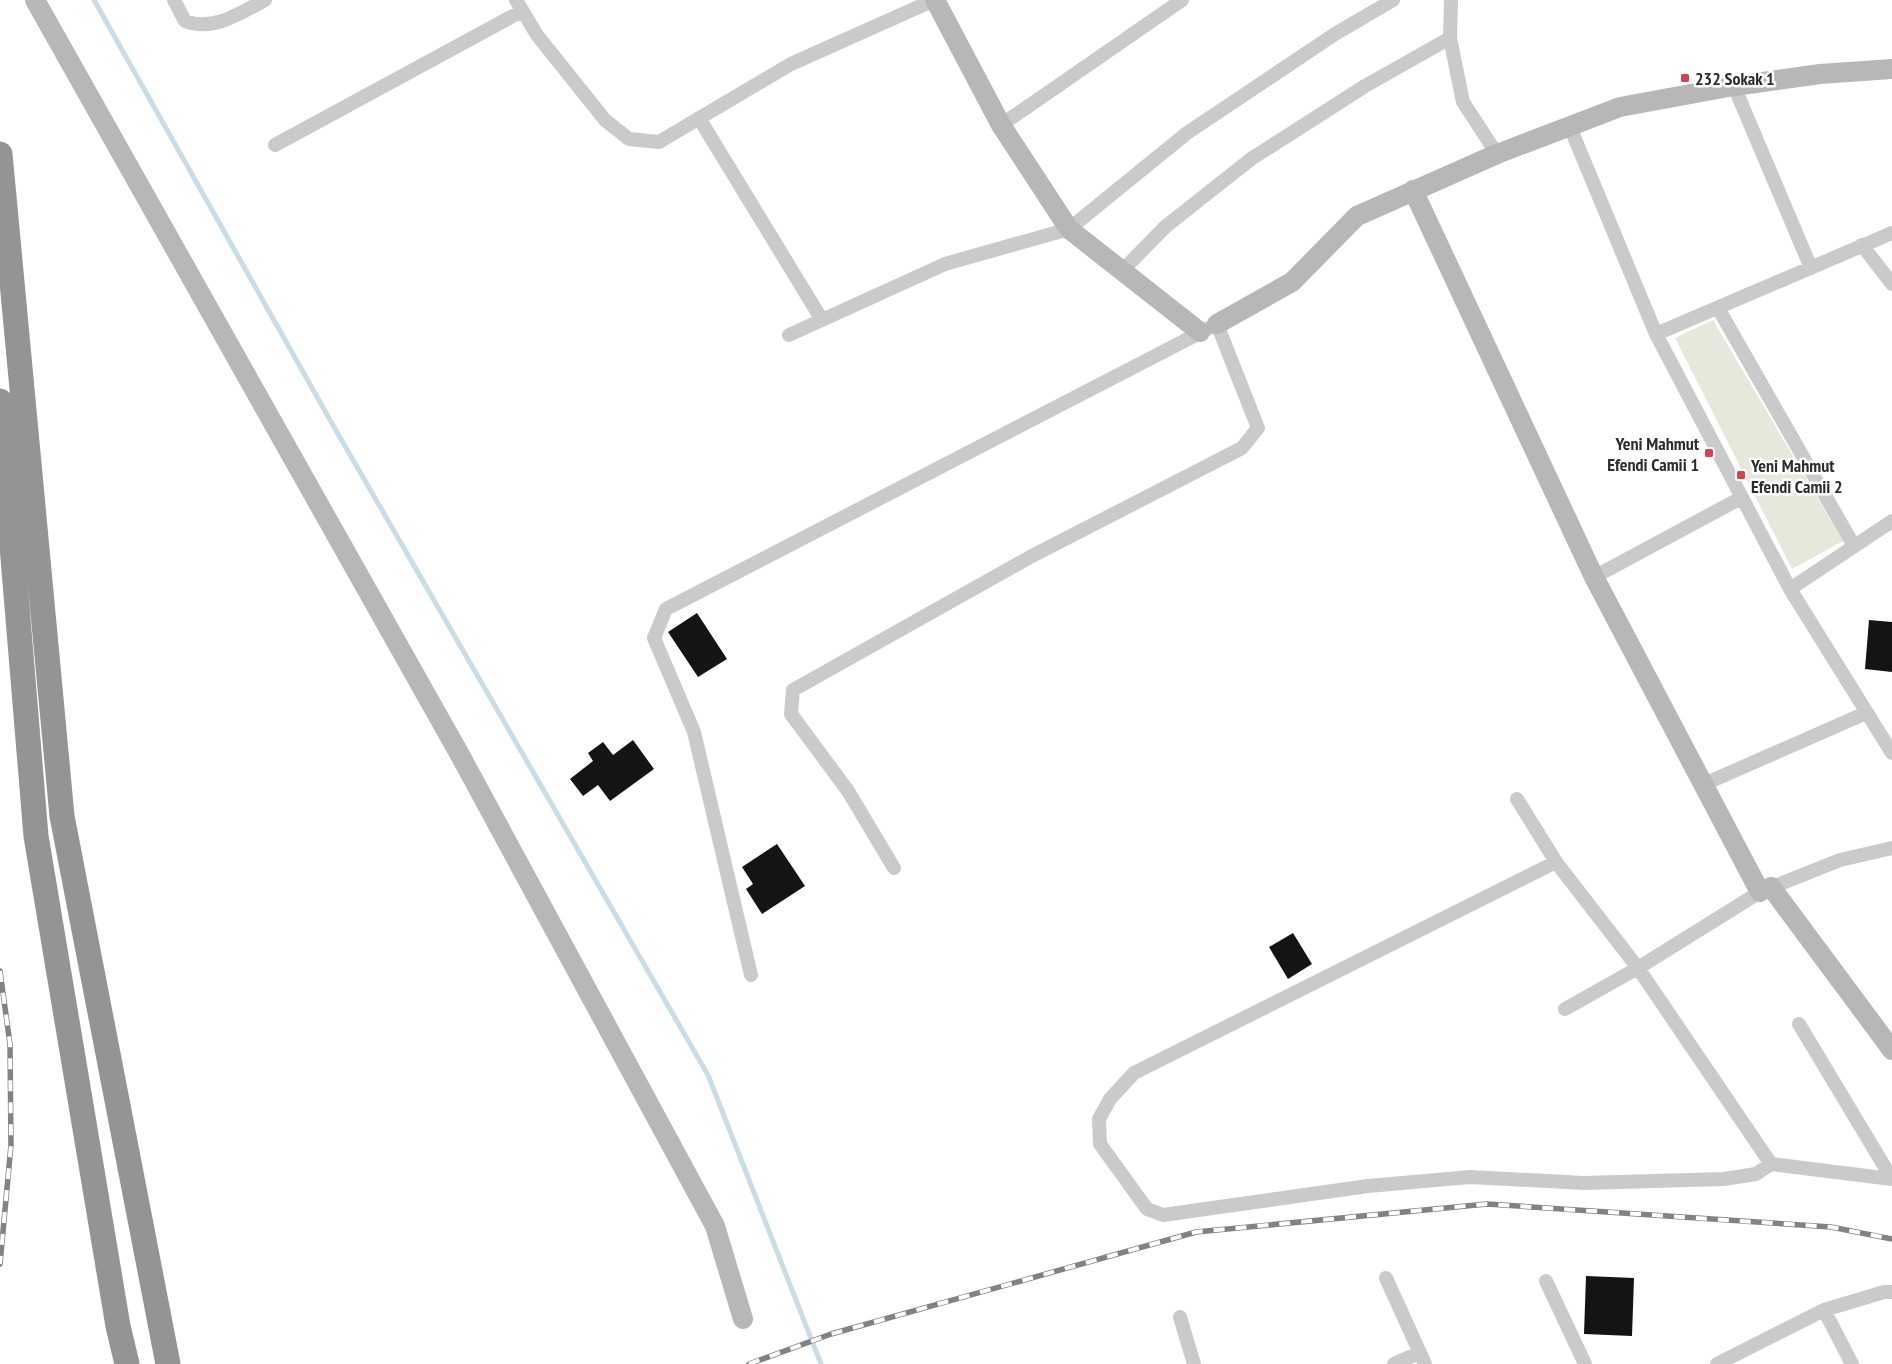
<svg xmlns="http://www.w3.org/2000/svg" width="1892" height="1364" font-family="'PT Sans Narrow',sans-serif">
<rect width="100%" height="100%" fill="#fff"/>
<path fill="#e4e9dc" d="M1713 320 1843 541 1792 569 1675 338Z"/>
<g fill="none" stroke-linecap="round" stroke-linejoin="round">
<path stroke="#cadde7" stroke-width="5" d="M94 0 334 427 708 1075 821 1364"/>
</g>
<path fill="#141414" d="M697 613 727 659 698 677 668 632Z
M1869 620 1892 622V672L1865 669Z
M633 740 654 769 610 801 598 785 583 796 570 779 593 761 588 753 603 742 613 755Z
M777 844 805 886 762 914 746 889 753 884 742 867Z
M1293 933 1312 964 1288 979 1269 947Z
M1586 1276 1634 1278 1632 1336 1584 1334Z"/>
<g fill="none" stroke-linecap="round" stroke-linejoin="round">
<path stroke="#cacaca" stroke-width="14" d="M174 0 185 21C214 32 240 13 265 0
M516 0 537 35 605 120 629 139 659 142 791 64 934 0
M1451 0 1450 38 1463 102 1497 154
M1734 86 1811 268
M699 118 822 320
M1001 125 1182 0
M1570 127 1656 334 1790 589 1892 753
M275 145 522 11
M1862 245 1892 284
M1122 271 1165 227 1251 159 1365 86 1450 38
M1718 308 1854 546
M1656 334 1892 233
M789 335 945 264 1069 229 1187 133 1335 34 1393 0
M1594 577 1741 498
M1790 589 1892 521
M1702 785 1866 713
M1517 799 1556 862 1638 968 1771 1164 1892 1179
M1556 862 1134 1073 1110 1099 1099 1119 1100 1144 1147 1209 1163 1215 1368 1186 1470 1177 1584 1183 1724 1179 1756 1174 1771 1164
M751 975 694 732 654 638 666 609 1217 324 1258 428 1242 448 1032 556 793 690 791 714 848 791 894 868
M1565 1009 1638 968 1760 892 1840 860 1892 848
M1799 1024 1892 1179
M1386 1278 1425 1364
M1546 1281 1585 1364
M1824 1310 1852 1364
M1180 1317 1194 1364
M1394 1364 1419 1353
M1717 1364 1824 1310 1884 1292H1892"/>
<path stroke="#b7b7b7" stroke-width="20" d="M35 0 460 755 715 1226 743 1319
M935 0 1001 125 1069 229 1200 332
M1413 190 1594 577 1760 892
M1217 324 1292 282 1357 216 1497 154 1620 107 1734 86 1820 74 1892 69
M1771 887 1892 1050"/>
<path stroke="#949494" stroke-width="25" d="M0 154 62 816 168 1364
M0 401 36 836 118 1326 127 1364"/>
<g stroke="#828282" stroke-width="5.5">
<path id="rail" d="M0 971 10 1044 11 1145 0 1264
M749 1364 831 1334 1196 1232 1487 1204 1831 1227 1892 1239"/>
</g>
<use href="#rail" stroke="#fff" stroke-width="4" stroke-dasharray="11" stroke-linecap="butt"/>
</g>
<g fill="#d14252" stroke="#fff" stroke-width="2">
<rect x="1680" y="73" width="10" height="10" rx="2.5"/>
<rect x="1704" y="448" width="10" height="10" rx="2.5"/>
<rect x="1736" y="470" width="10" height="10" rx="2.5"/>
</g>
<g text-anchor="middle" dominant-baseline="central" stroke-width="5" stroke-linejoin="round" paint-order="stroke">
<g font-size="18" font-weight="bold" fill="#2d2d2d" stroke="#fff" text-anchor="start">
<text x="1695" y="78">232 Sokak 1</text>
<text x="1699" y="443" text-anchor="end">Yeni Mahmut<tspan x="1699" dy="21">Efendi Camii 1</tspan></text>
<text x="1751" y="465">Yeni Mahmut<tspan x="1751" dy="21">Efendi Camii 2</tspan></text>
</g>
</g>
</svg>
